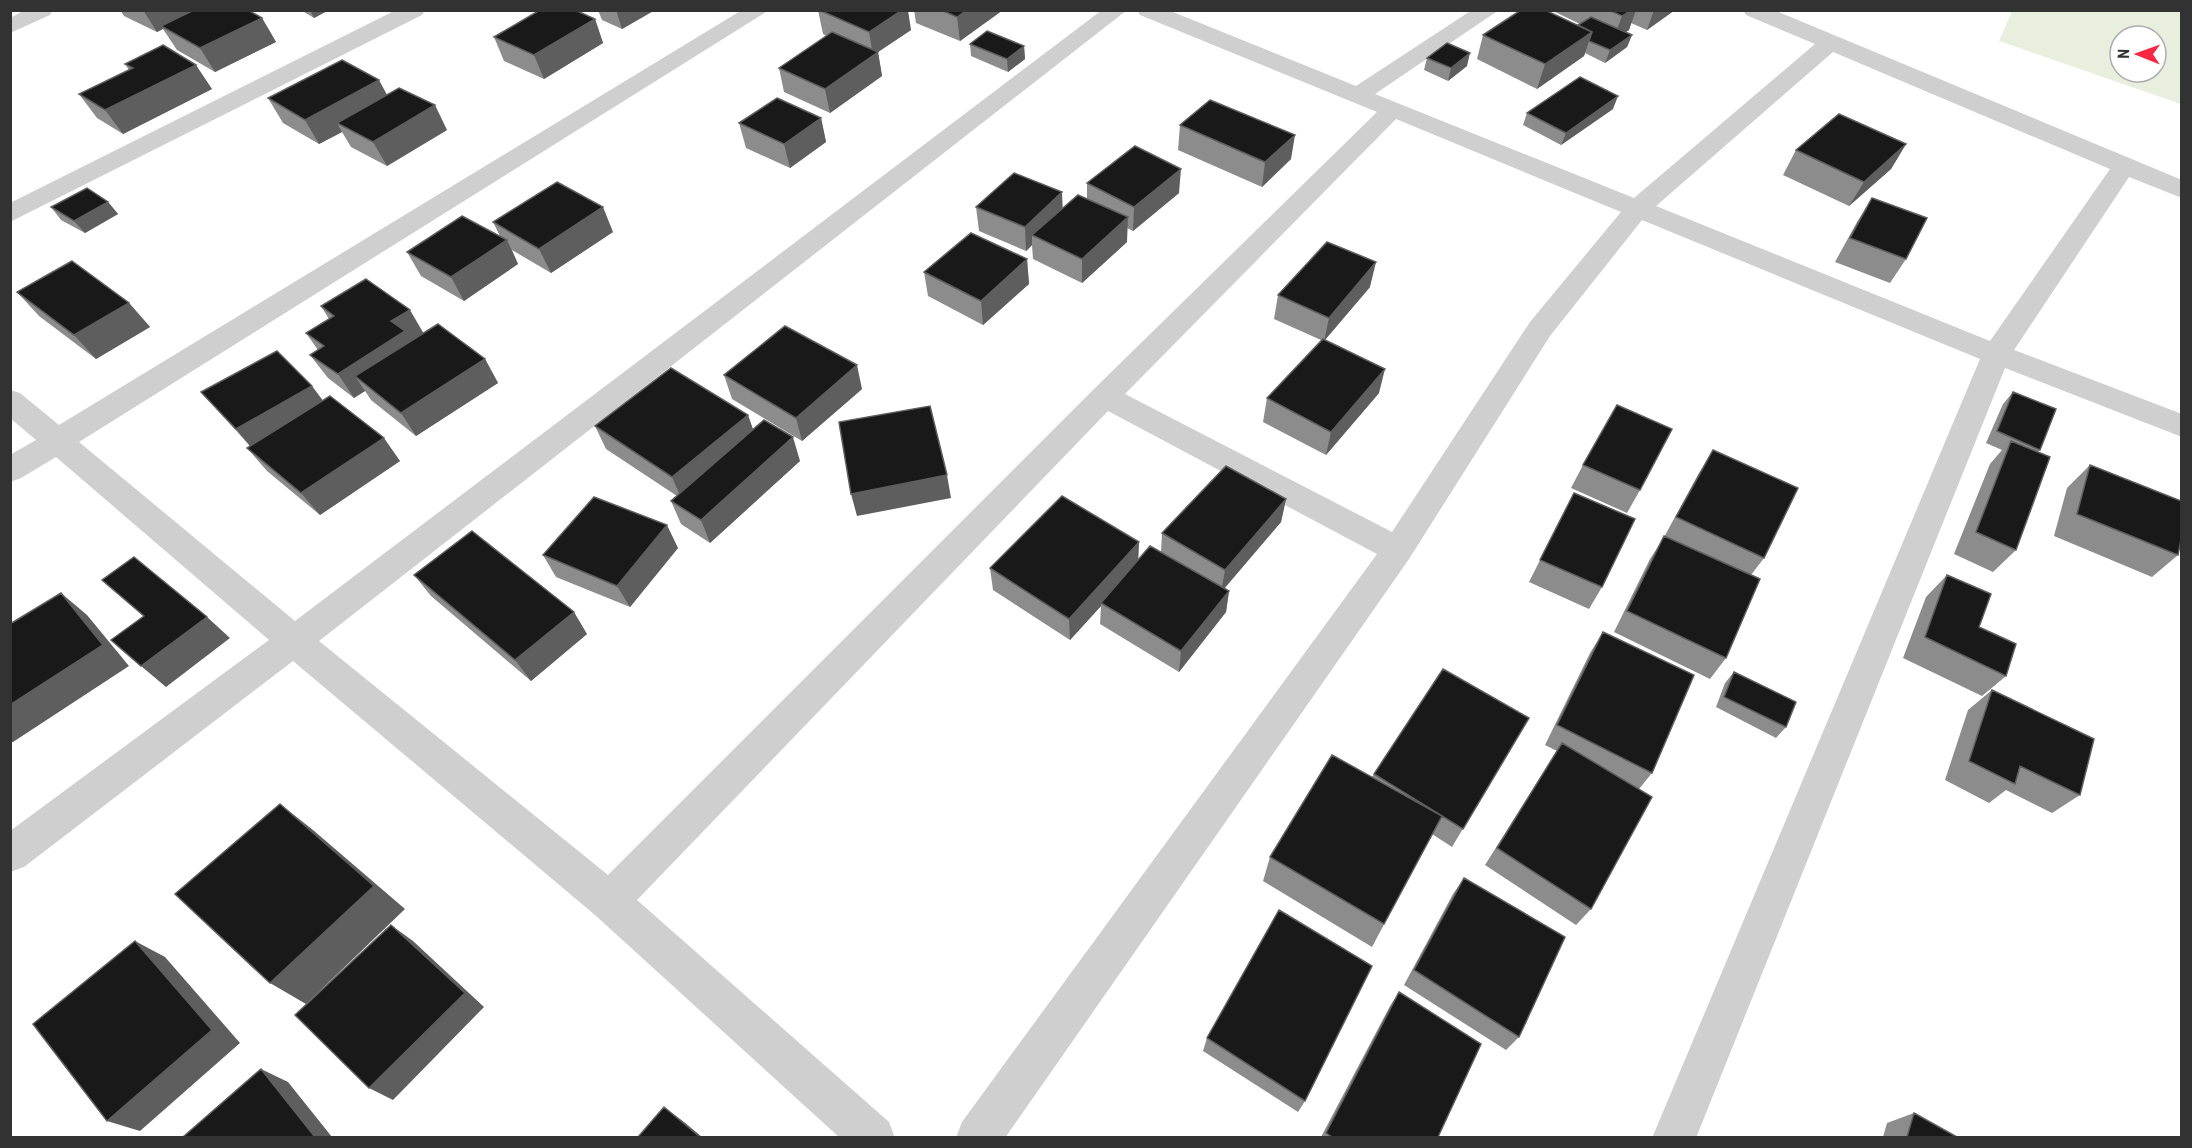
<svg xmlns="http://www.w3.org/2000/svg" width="2192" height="1148" font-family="'Roboto Condensed',sans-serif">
<rect width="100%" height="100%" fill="#fff"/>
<path fill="#e9efdf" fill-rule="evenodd" d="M2012 11H2181V104L1999 41ZM2120 36H2156V72H2120Z"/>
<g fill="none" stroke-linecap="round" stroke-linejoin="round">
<path fill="#cfcfcf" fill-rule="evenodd" d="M25 10H53L50 15 10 33V18Z
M396 10H425L422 15 10 222V203Z
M742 10H769L79 442 295 621 1102 10H1127L319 641 608 875 1095 388 1377 112 1140 15 1137 10H1168L1356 86 1472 10H1499L1375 94 1634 198 1815 44 1746 15 1743 10H1774L2182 180V198L2129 177 2014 350 2182 414V437L2005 368 1696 1138H1652L1980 359 1642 220 1550 336 1409 559 1005 1138H956L962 1122 1377 554 1108 411 637 900 889 1122 895 1138H840L595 915 293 661 24 867 10 872V831L269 640 56 457 21 478 10 482V455L36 440 10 418V390L20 393 59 425ZM1833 52 2110 169 1990 341 1656 206ZM1396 119 1621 212 1530 322 1392 532 1125 394Z"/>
</g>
<path fill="#8c8c8c" d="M120 10H248L262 18 276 42 215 72 177 50 163 29 157 32 124 16Z
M301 10H329L314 18Z
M598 10H655L622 29 602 20Z
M818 10 911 30 878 52 882 76 830 113 784 92 779 68 827 36 823 34Z
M914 10H1003L960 41 916 23Z
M1551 10H1675L1647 30 1631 23 1629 30 1626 32 1632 35 1627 47 1605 63 1585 53 1584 56 1537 89 1477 59 1483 35 1578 25 1580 24Z
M595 19 603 43 544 79 504 61 494 37Z
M970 44 1024 46 1025 59 1008 72 971 56Z
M1427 58 1467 66 1448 81 1424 70Z
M125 64 212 89 123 134 97 118 79 94 129 70Z
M386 95 447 130 387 166 351 147 342 132 319 144 283 123 268 98Z
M1613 109 1561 145 1523 125 1527 113Z
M821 118 826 142 790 168 746 148 739 123Z
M1180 125 1291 159 1262 187 1178 150Z
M1906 144 1891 169 1849 206 1783 175 1796 150Z
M1087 183 1179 193 1133 231 1127 228V242L1082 283 1033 259 1032 245 1026 251 979 231 976 207 1062 209 1087 199Z
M1872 198 1906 259 1890 283 1835 262 1857 222Z
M108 202 118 214 85 233 61 220 51 207Z
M493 222 613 232 551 273 512 250 518 264 464 301 421 276 407 252 500 236Z
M1027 259 1029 284 983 325 928 296 924 272Z
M1370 287 1325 340 1379 393 1326 455 1263 422 1267 398 1321 340 1274 319 1278 295Z
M17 292 129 303 150 327 96 359 39 316Z
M321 306 424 333 485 359 498 383 416 436 371 400 365 391 354 398 328 378 310 355 318 350 306 333 329 319Z
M724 375 862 389 802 441 732 399Z
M201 392 322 400 400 461 320 515 267 471 247 448 250 446Z
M2013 392 2040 450 2038 452 2016 550 1993 572 1954 554 1990 464 2002 450 1986 443 2003 404Z
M748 415 753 430 800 461 710 543 681 524 671 501 677 496 606 449 595 426Z
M1713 450 1764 558 1751 575 1726 658 1710 679 1614 632 1650 559 1663 539 1699 473Z
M1583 465 1640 490 1627 513 1571 488Z
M2090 465 2178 555 2152 577 2054 536 2067 488Z
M1574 493 1602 587 1589 609 1529 582Z
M1286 499 1281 522 1225 588 1229 591 1226 612 1179 672 1100 624 1101 606 1070 640 993 590 990 568 1139 542 1138 560 1161 552 1162 533Z
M678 548 630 607 556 577 543 555Z
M414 575 587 634 531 681 431 596Z
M1947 575 1979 627 2006 676 1982 696 1903 658 1926 597Z
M1603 632 1652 773 1639 789 1591 909 1576 925 1485 865 1557 751 1545 745 1590 653Z
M1734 672 1786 727 1776 738 1716 707 1725 683Z
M1992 690 2080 795 2052 813 2006 790 1989 803 1945 780 1968 710Z
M1529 718 1452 847 1432 834 1372 947 1263 881 1270 857 1372 777 1374 774Z
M1464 878 1519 1037 1506 1050 1404 985 1453 894Z
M1399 992 1438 1137H1321L1390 1006Z
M1207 1038 1305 1101 1298 1112 1203 1051Z
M1914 1113 1957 1137H1883L1887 1123Z"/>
<path fill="#5e5e5e" d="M143 10H199L161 26 163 29 157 32Z
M310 10H329L314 18Z
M616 10H655L622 29Z
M902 10H908L911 30 878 52 882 76 830 113 825 89 873 56 869 32Z
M967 10H1003L960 41 957 17Z
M1631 10H1636L1629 30 1613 40 1622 16Z
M1654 10H1675L1647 30Z
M262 18 276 42 215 72 200 48Z
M595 19 603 43 544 79 534 55Z
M1592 32 1584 56 1537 89 1545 64Z
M1632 35 1627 47 1605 63 1610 50Z
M1024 46 1025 59 1008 72 1007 59Z
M1470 53 1467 66 1448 81 1451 68Z
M196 65 212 89 123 134 105 110Z
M379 80 392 104 337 123 342 132 319 144 305 120Z
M1618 96 1613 109 1561 145 1566 133Z
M435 105 447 130 387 166 373 142Z
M821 118 826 142 790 168 784 144Z
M1295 135 1291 159 1262 187 1265 162Z
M1906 144 1891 169 1849 206 1864 182Z
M1181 169 1179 193 1133 231 1134 207Z
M1062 192 1063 216 1032 235V245L1026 251 1025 227Z
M108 202 118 214 85 233 74 221Z
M603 207 613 232 551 273 539 249Z
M1128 217 1127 242 1082 283V259Z
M507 240 518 264 464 301 451 277Z
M1027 259 1029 284 983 325 981 301Z
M1376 262 1370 287 1324 341 1329 318Z
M129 303 150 327 96 359 74 335Z
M410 310 424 334 355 376 365 391 354 398 338 374 391 321Z
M485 359 498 383 416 436 401 413Z
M857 365 862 389 802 441 796 418Z
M1385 369 1379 393 1326 455 1331 432Z
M312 386 330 410 255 452 236 429Z
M748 415 756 438 682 500 672 477Z
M793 437 800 461 710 543 701 520Z
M384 438 400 461 320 515 301 493Z
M947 475 951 498 857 516 851 494Z
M1286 499 1281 522 1221 592 1225 570Z
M667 525 678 548 630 607 617 586Z
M1139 542 1138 564 1101 603V606L1070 640 1069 619Z
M1229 591 1226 612 1179 672 1181 651Z
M61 593 87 615 129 666 13 742 10 741V705Z
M574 612 587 634 531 681 515 660Z
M207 617 230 638 166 687 141 666Z
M280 804 313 830 405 909 306 1004 270 983Z
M391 925 413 941 484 1007 393 1100 369 1088Z
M135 941 165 957 240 1043 140 1131 107 1121Z
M261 1069 288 1082 332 1137H315Z
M664 1107 684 1122 702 1137H700Z"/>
<path fill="#191919" stroke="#5e5e5e" stroke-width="1.5" d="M194 10H248L262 18 200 48 161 26Z
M540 10H575L595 19 534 55 494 37Z
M819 10H902L869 32Z
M941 10H967L957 17Z
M1521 10H1545L1592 32 1545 64 1483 35Z
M1609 10H1631L1622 16Z
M1591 17 1632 35 1610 50 1589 41 1592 32 1578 25Z
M987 31 1024 46 1007 59 970 44Z
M832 32 878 52 825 89 779 68Z
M1447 43 1470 53 1451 68 1427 58Z
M163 45 196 65 105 110 79 94 133 68 125 64Z
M342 60 379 80 305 120 268 98Z
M1580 77 1618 96 1566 133 1527 113Z
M399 88 435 105 373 142 337 123Z
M777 98 821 118 784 144 739 123Z
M1210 100 1295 135 1265 162 1180 125Z
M1839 114 1906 144 1864 182 1796 150Z
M1135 146 1181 169 1134 207 1087 183Z
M1014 173 1062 192 1025 227 976 207Z
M557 182 603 207 539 249 493 222Z
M87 188 108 202 74 221 51 207Z
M1078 195 1128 217 1082 259 1032 235Z
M1872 198 1927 218 1906 259 1850 238Z
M462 216 507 240 451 277 407 252Z
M971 233 1027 259 981 301 924 272Z
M1327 242 1376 262 1329 318 1278 295Z
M72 261 129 303 74 335 17 292Z
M366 279 410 310 391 321 405 331 338 374 310 355 324 346 306 333 334 316 321 306Z
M438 324 485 359 401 413 355 376Z
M785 326 857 365 796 418 724 375Z
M1323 339 1385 369 1331 432 1267 398Z
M277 351 312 386 236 429 201 392Z
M671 368 748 415 672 477 595 426Z
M2013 392 2056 409 2040 450 1997 431Z
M330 396 384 438 301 493 247 448Z
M1617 405 1672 429 1640 490 1583 465Z
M930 406 947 475 851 494 839 422Z
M764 420 793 437 701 520 671 501Z
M2011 441 2050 457 2016 550 1976 532Z
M1713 450 1798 488 1764 558 1676 517Z
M2090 465 2181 501V540L2178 555 2077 514Z
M1226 466 1286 499 1225 570 1162 533Z
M1574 493 1635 519 1602 587 1540 560Z
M1062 496 1139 542 1069 619 990 568Z
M594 497 667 525 617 586 543 555Z
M472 531 574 612 515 660 414 575Z
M1664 536 1760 579 1726 658 1627 611Z
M1150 546 1229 591 1181 651 1101 603Z
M134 557 207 617 141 666 111 640 144 616 102 580Z
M1947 575 1991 594 1979 627 2016 644 2006 676 1925 637Z
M61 593 103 645 10 705V624Z
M1603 632 1694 675 1652 773 1557 725Z
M1443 669 1529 718 1463 829 1374 774Z
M1734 672 1796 702 1786 727 1724 697Z
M1992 690 2094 739 2080 795 2020 766 2015 784 1969 761Z
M1562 743 1652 797 1591 909 1497 848Z
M1332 755 1442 816 1384 924 1270 857Z
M280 804 374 886 270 983 175 894Z
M1464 878 1565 937 1519 1037 1414 970Z
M1279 910 1372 966 1305 1101 1207 1038Z
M391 925 465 993 369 1088 295 1015Z
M135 941 212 1030 107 1121 33 1024Z
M1399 992 1481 1044 1438 1137H1332L1326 1133Z
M261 1069 315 1137H183Z
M664 1107 700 1137H638Z
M1914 1113 1957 1137H1907Z"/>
<rect width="2192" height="1148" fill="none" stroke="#323232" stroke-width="24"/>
<g transform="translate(2138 54) rotate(271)"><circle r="28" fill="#ffffff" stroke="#adadad" stroke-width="1.5"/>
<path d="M0-4.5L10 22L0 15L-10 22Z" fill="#f52741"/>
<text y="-9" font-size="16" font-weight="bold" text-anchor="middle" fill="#323232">N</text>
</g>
</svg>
